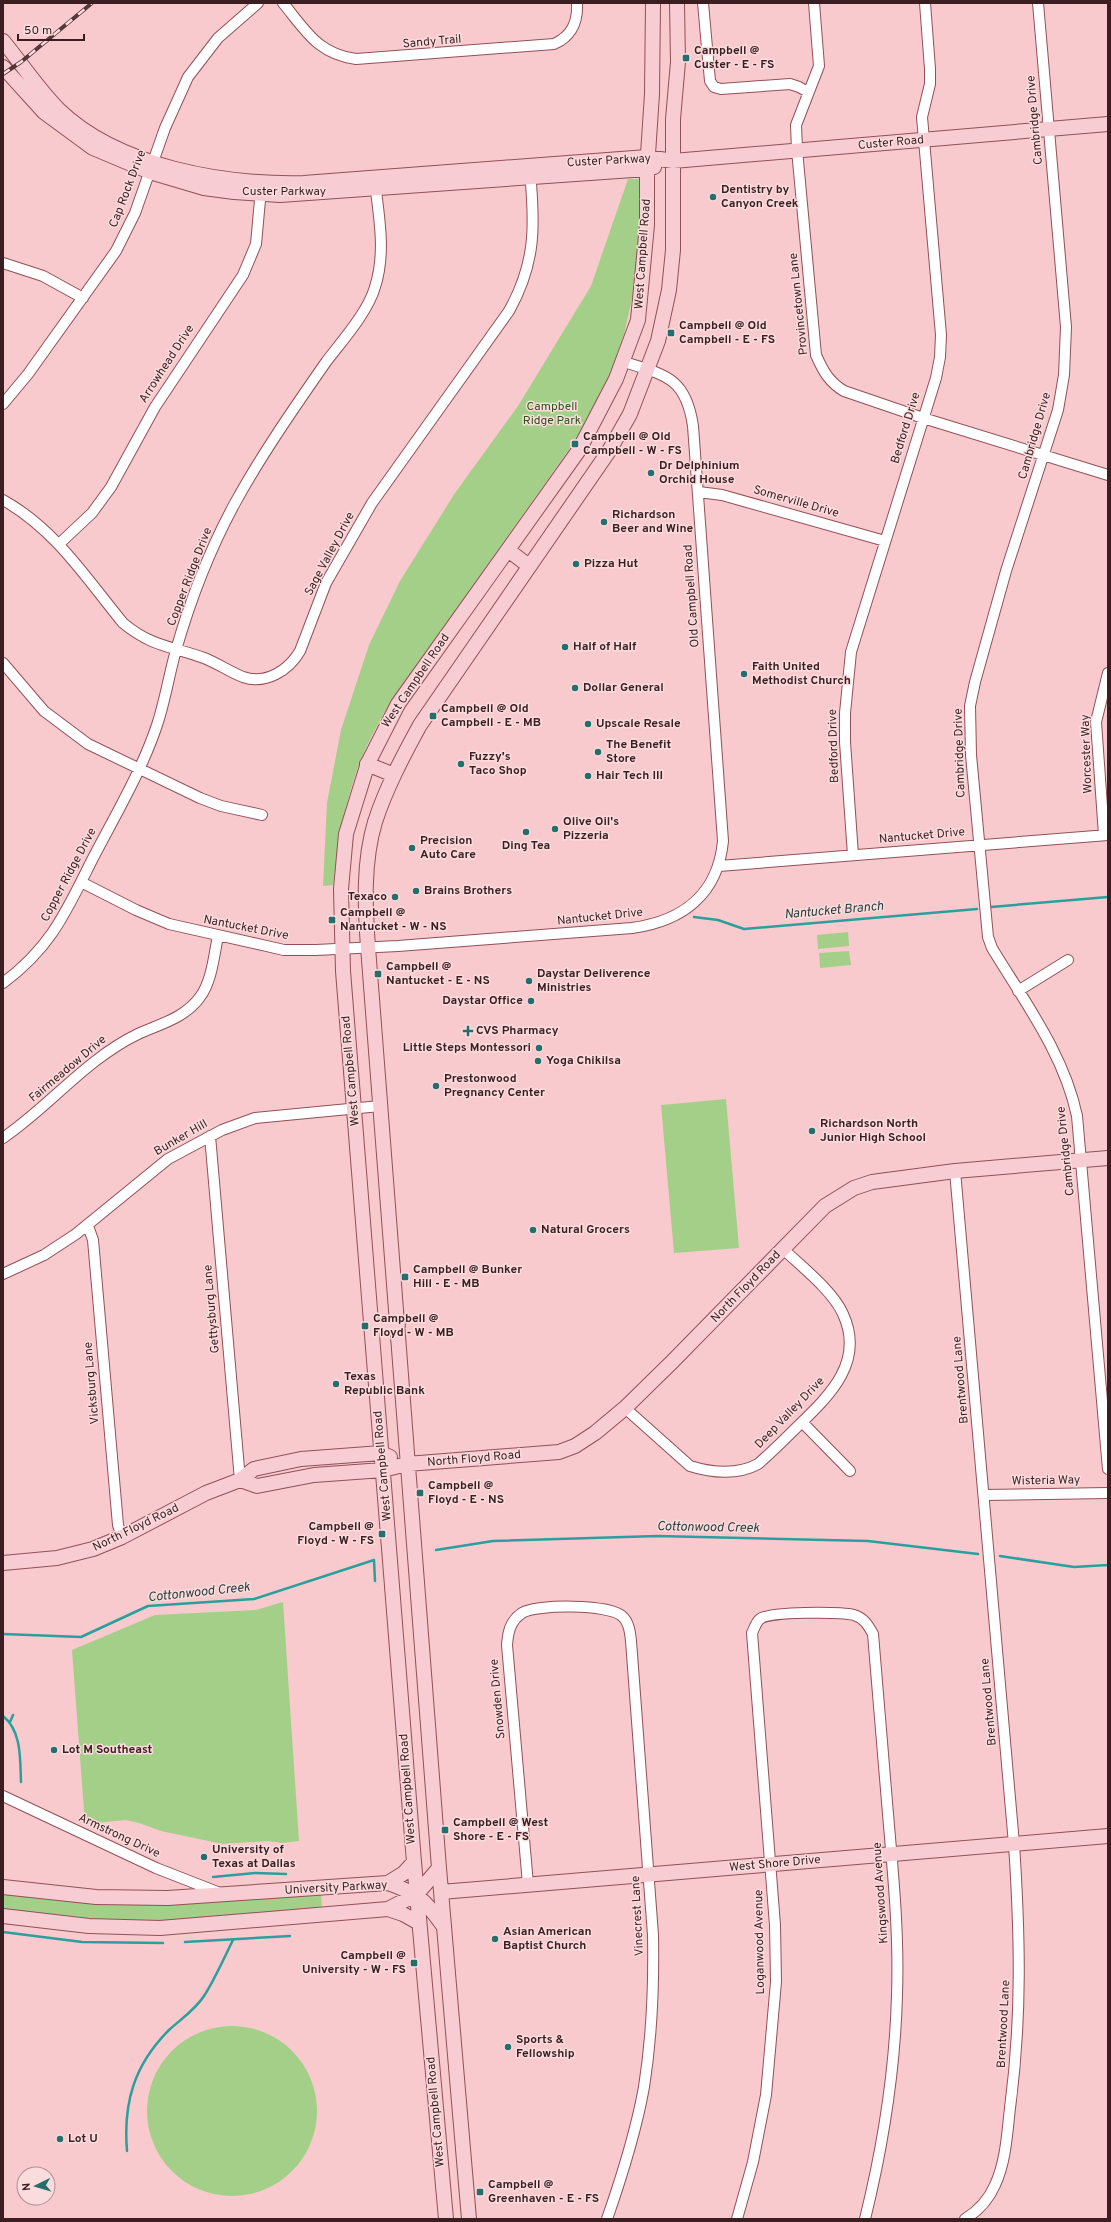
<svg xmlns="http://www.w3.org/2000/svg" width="1111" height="2222" font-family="Overpass,sans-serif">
<rect width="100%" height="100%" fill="#f8cacd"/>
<path fill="#a3cf89" d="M628 179H639L640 238 636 281 624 334 605 389 582 431 403 684C394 698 384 711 377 726 349 775 340 829 333 885L323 886 327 803 341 730 369 645 400 581 455 493 518 406 591 286Z
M848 932 849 946 818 949 817 935Z
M849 951 851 965 820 968 819 953Z
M726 1099 739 1248 674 1253 661 1105Z
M283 1602 299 1841 282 1843 268 1841 223 1844 161 1831 139 1823 126 1820 85 1824 72 1650 155 1615 256 1610Z
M3 1892 321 1893 322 1911 163 1923 90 1922 3 1913Z
M147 2111a85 85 0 1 1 170 0a85 85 0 1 1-170 0Z"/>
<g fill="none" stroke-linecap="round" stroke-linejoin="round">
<path stroke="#2a9f9e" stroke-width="2.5" d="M991 907 1108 897
M694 917 718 920 744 929 977 909
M436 1550 493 1541 658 1536 868 1541 978 1554
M1000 1556 1074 1567 1108 1565
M3 1634 81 1637 148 1606 254 1599 374 1560 375 1581
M3 1716C22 1731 20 1760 21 1782
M10 1722 13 1715
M213 1877 255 1873 286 1874
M3 1932 82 1942 163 1943
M185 1942 290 1936
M127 2151C123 2103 134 2065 169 2030 181 2019 195 2010 204 1996 215 1979 224 1958 233 1940"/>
<g stroke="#915057" stroke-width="12">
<path id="street" d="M283 3C306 31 318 54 356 59L554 44C572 36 578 22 577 3
M703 3 710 81 714 87 721 89 790 84 799 87 808 92
M814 3 819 66 796 125 797 150 816 355C823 371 829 382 844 391L923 418 1108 475
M1038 3 1066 327 1064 375 1058 410 1006 571 975 682 970 706 971 755 988 937 992 948C1024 1001 1064 1054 1077 1116L1108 1469
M3 263 43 276 83 298
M3 404 28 374 116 251 135 213 165 128 188 77 218 38 258 3
M699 492 722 495 885 541
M3 500C55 529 86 578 123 623 152 647 171 646 204 658 217 663 230 672 243 677 266 685 289 670 300 651L326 583 372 503 509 311C536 263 535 225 530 172
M59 544 92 513 111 487 155 407 243 275 256 244 261 189
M3 663 44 711 88 744 200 798 221 806 262 815
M1104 835 1096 722 1108 673
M853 855 845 742V713L851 652 936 378 940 357 941 335 922 117 930 84V69L925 3
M719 866 1108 835
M81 882 136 910 169 924 284 950H316L398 946 632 928C683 921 718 894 723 841L693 426C686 378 666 375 624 362
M3 983C50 948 65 914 90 864 113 819 141 773 157 725 165 701 169 675 176 650 190 601 210 549 235 503 262 454 294 408 326 362 342 341 368 312 375 287 386 253 379 217 375 183
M1018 991 1068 960
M210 1136 240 1480
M3 1138C50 1106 86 1059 138 1034 160 1024 185 1018 200 997 212 981 214 955 218 936
M955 1171 1014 1844C1020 1936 1022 2017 1010 2108 1007 2134 1006 2161 995 2185 989 2199 978 2211 965 2219
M88 1226 93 1240 118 1525 122 1537
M3 1274 44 1255 76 1234 168 1159 222 1130 255 1118 380 1106
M625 1408 690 1466C712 1473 738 1475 758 1464 772 1452 785 1439 798 1426 830 1395 865 1362 843 1314 833 1291 801 1266 783 1249
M802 1422 850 1471
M984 1495 1108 1493
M3 1796 156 1868 220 1893
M528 1884 507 1645C508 1632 510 1621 522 1613 536 1604 609 1604 622 1616 629 1622 630 1632 631 1641L653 1935C654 1986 652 2036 644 2087 636 2132 622 2176 607 2219
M737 2219 753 2162 766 2095 776 1982 775 1925 752 1633C754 1629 756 1622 760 1619 769 1611 841 1612 854 1615 864 1618 868 1625 873 1634 878 1698 884 1762 889 1826 894 1883 899 1939 897 1995 895 2071 883 2146 865 2219"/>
</g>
<g stroke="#915057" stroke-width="16">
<path id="secondary" d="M3 41C22 64 38 89 59 110 118 167 224 185 304 183L647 157 673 161 1108 124
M3 67 44 112 93 148 150 172 204 188 234 192 280 195 647 169 654 167
M508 550 529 566
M367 764 394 775
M372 1327 398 1325
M240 1480 257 1486 314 1475 383 1470 407 1464 559 1452 575 1446 595 1433 625 1408 672 1362 825 1206 854 1188 872 1182 955 1171 1108 1158
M3 1563 57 1558 93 1549 122 1537 206 1493 240 1480 254 1469 301 1459 381 1453 390 1457
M388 1883 404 1873 414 1862
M3 1887 96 1897 168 1898 388 1883C419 1894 425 1900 444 1927
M441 1892 1108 1836
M388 1909 403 1914 419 1923
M3 1916 89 1926 160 1928 388 1909 417 1894 439 1868
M446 2219 414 1862 343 971 341 889 346 834 368 763 398 704 579 450 616 379 638 320 647 225V169L652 94 653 3
M469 2219 439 1868 368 947C365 906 363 862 375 822 386 788 403 756 420 725L609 451 630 414 658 341 669 290 673 250V119L678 62 677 3"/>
</g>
<use href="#street" stroke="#fff" stroke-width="10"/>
<use href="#secondary" stroke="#f7cdd3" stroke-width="14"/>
<g stroke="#553639" stroke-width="4">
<path id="rail" d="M3 74 21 62 92 3"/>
</g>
<use href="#rail" stroke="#fbdcdd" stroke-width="2.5" stroke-dasharray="8" stroke-linecap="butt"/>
</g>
<g fill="#246f6e" stroke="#fbdcdd" stroke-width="1.5">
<rect x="682" y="54" width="8" height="8" rx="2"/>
<circle cx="713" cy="197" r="4"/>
<rect x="667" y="329" width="8" height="8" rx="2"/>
<rect x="571" y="440" width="8" height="8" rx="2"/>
<circle cx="651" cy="473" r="4"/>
<circle cx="604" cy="522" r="4"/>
<circle cx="576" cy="564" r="4"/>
<circle cx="565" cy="647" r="4"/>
<circle cx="744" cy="674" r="4"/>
<circle cx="575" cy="688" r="4"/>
<rect x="429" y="712" width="8" height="8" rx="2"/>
<circle cx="588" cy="724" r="4"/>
<circle cx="598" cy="752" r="4"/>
<circle cx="461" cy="764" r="4"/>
<circle cx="588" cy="776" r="4"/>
<circle cx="555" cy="829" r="4"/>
<circle cx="526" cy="832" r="4"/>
<circle cx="412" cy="848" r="4"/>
<circle cx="416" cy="891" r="4"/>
<circle cx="395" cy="897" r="4"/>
<rect x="328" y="916" width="8" height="8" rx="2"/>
<rect x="374" y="970" width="8" height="8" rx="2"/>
<circle cx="529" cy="981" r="4"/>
<circle cx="531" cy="1001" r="4"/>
<path d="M466 1025h4v4h4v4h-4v4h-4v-4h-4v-4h4z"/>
<circle cx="539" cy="1048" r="4"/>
<circle cx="538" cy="1061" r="4"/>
<circle cx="436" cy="1086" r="4"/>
<circle cx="812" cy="1131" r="4"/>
<circle cx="533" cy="1230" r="4"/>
<rect x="401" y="1273" width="8" height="8" rx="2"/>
<rect x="361" y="1322" width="8" height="8" rx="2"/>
<circle cx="336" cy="1384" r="4"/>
<rect x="416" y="1489" width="8" height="8" rx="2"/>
<rect x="378" y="1530" width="8" height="8" rx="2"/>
<circle cx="54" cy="1750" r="4"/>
<rect x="441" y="1826" width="8" height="8" rx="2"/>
<circle cx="204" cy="1857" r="4"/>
<circle cx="495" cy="1939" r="4"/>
<rect x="410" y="1959" width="8" height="8" rx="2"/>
<circle cx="508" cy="2047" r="4"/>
<circle cx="60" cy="2139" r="4"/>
<rect x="476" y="2188" width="8" height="8" rx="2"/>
</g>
<g text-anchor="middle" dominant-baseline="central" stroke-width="3" stroke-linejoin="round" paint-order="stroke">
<g font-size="12" fill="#3a1e21" stroke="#fbdcdd">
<text transform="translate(432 42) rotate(-5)">Sandy Trail</text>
<text transform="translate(1035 120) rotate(-95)">Cambridge Drive</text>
<text transform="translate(891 143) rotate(-5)">Custer Road</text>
<text transform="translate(609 161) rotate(-3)">Custer Parkway</text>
<text transform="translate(128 189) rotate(-69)">Cap Rock Drive</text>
<text x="284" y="192">Custer Parkway</text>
<text transform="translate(643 254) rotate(-86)">West Campbell Road</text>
<text transform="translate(799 304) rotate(-96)">Provincetown Lane</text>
<text transform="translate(167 364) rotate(-57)">Arrowhead Drive</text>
<text transform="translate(906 428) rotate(-73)">Bedford Drive</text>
<text transform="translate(1035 436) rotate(-74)">Cambridge Drive</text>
<text transform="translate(796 502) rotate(16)">Somerville Drive</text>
<text transform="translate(330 554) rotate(-62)">Sage Valley Drive</text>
<text transform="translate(190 577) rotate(-69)">Copper Ridge Drive</text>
<text transform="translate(692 596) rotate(-94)">Old Campbell Road</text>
<text transform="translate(416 681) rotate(-56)">West Campbell Road</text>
<text transform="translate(834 746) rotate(-92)">Bedford Drive</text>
<text transform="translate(960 753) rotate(-92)">Cambridge Drive</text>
<text transform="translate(1087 754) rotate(-92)">Worcester Way</text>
<text transform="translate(922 836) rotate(-5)">Nantucket Drive</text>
<text transform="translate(69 875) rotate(-62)">Copper Ridge Drive</text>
<text transform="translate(600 917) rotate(-6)">Nantucket Drive</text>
<text transform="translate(246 928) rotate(11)">Nantucket Drive</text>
<text transform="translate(68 1069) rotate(-40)">Fairmeadow Drive</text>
<text transform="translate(351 1071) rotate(-95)">West Campbell Road</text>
<text transform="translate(181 1138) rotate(-30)">Bunker Hill</text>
<text transform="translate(1066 1151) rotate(-96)">Cambridge Drive</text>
<text transform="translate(746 1287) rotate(-46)">North Floyd Road</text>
<text transform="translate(212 1309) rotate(-95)">Gettysburg Lane</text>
<text transform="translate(961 1380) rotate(-95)">Brentwood Lane</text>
<text transform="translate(92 1383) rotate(-95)">Vicksburg Lane</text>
<text transform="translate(790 1413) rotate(-46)">Deep Valley Drive</text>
<text transform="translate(474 1459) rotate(-5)">North Floyd Road</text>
<text transform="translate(383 1466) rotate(-95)">West Campbell Road</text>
<text transform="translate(1046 1481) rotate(-1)">Wisteria Way</text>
<text transform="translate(136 1528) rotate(-26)">North Floyd Road</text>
<text transform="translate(498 1699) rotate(-95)">Snowden Drive</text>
<text transform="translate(989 1702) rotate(-95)">Brentwood Lane</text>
<text transform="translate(408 1789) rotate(-94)">West Campbell Road</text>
<text transform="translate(119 1836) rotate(25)">Armstrong Drive</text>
<text transform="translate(775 1864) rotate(-5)">West Shore Drive</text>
<text transform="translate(336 1888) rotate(-3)">University Parkway</text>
<text transform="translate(881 1893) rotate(-94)">Kingswood Avenue</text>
<text transform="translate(638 1916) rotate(-93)">Vinecrest Lane</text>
<text transform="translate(760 1942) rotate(-91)">Loganwood Avenue</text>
<text transform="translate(1004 2024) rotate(-87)">Brentwood Lane</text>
<text transform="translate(436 2112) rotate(-95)">West Campbell Road</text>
</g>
<g font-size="12" font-weight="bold" fill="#3a1e21" stroke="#fbdcdd" text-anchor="start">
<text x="694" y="51">Campbell @<tspan x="694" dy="14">Custer - E - FS</tspan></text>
<text x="721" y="190">Dentistry by<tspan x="721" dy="14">Canyon Creek</tspan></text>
<text x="679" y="326">Campbell @ Old<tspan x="679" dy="14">Campbell - E - FS</tspan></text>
<text x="583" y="437">Campbell @ Old<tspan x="583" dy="14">Campbell - W - FS</tspan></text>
<text x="659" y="466">Dr Delphinium<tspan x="659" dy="14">Orchid House</tspan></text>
<text x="612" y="515">Richardson<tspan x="612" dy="14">Beer and Wine</tspan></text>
<text x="584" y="564">Pizza Hut</text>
<text x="573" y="647">Half of Half</text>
<text x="752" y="667">Faith United<tspan x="752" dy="14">Methodist Church</tspan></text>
<text x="583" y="688">Dollar General</text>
<text x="441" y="709">Campbell @ Old<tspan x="441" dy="14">Campbell - E - MB</tspan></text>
<text x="596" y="724">Upscale Resale</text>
<text x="606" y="745">The Benefit<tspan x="606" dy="14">Store</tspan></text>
<text x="469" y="757">Fuzzy's<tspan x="469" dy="14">Taco Shop</tspan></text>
<text x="596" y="776">Hair Tech III</text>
<text x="563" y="822">Olive Oil's<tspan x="563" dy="14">Pizzeria</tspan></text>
<text x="420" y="841">Precision<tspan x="420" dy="14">Auto Care</tspan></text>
<text x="526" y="846" text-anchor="middle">Ding Tea</text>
<text x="424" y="891">Brains Brothers</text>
<text x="387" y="897" text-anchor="end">Texaco</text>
<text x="340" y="913">Campbell @<tspan x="340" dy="14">Nantucket - W - NS</tspan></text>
<text x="386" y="967">Campbell @<tspan x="386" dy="14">Nantucket - E - NS</tspan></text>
<text x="537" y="974">Daystar Deliverence<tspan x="537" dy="14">Ministries</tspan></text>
<text x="523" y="1001" text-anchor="end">Daystar Office</text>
<text x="476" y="1031">CVS Pharmacy</text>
<text x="531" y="1048" text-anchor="end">Little Steps Montessori</text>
<text x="546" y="1061">Yoga Chikilsa</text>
<text x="444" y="1079">Prestonwood<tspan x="444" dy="14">Pregnancy Center</tspan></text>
<text x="820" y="1124">Richardson North<tspan x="820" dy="14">Junior High School</tspan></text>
<text x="541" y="1230">Natural Grocers</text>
<text x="413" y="1270">Campbell @ Bunker<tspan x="413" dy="14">Hill - E - MB</tspan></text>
<text x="373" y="1319">Campbell @<tspan x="373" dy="14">Floyd - W - MB</tspan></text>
<text x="344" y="1377">Texas<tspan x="344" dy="14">Republic Bank</tspan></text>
<text x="428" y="1486">Campbell @<tspan x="428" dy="14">Floyd - E - NS</tspan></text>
<text x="374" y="1527" text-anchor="end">Campbell @<tspan x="374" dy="14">Floyd - W - FS</tspan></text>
<text x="62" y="1750">Lot M Southeast</text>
<text x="453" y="1823">Campbell @ West<tspan x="453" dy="14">Shore - E - FS</tspan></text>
<text x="212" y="1850">University of<tspan x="212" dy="14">Texas at Dallas</tspan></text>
<text x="503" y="1932">Asian American<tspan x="503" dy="14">Baptist Church</tspan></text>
<text x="406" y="1956" text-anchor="end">Campbell @<tspan x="406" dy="14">University - W - FS</tspan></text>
<text x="516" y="2040">Sports &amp;<tspan x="516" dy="14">Fellowship</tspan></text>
<text x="68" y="2139">Lot U</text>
<text x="488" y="2185">Campbell @<tspan x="488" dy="14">Greenhaven - E - FS</tspan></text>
</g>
<g font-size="12" fill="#2f5017" stroke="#fbdcdd">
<text x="552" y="407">Campbell<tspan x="552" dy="14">Ridge Park</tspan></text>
</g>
<g font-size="13" font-style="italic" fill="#274040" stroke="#fbdcdd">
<text transform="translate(834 911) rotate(-5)">Nantucket Branch</text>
<text transform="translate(708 1528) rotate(1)">Cottonwood Creek</text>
<text transform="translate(199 1593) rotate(-6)">Cottonwood Creek</text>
</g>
</g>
<rect width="1111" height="2222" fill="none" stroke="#3a1e21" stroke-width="8"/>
<g transform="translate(36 2186) rotate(265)"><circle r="19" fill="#fbdcdd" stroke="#ae9092"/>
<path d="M0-3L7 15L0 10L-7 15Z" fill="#246f6e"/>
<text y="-6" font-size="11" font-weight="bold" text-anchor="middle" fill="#3a1e21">N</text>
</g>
<path d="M18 34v6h66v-6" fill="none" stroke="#3a1e21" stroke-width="2"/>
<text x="24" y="34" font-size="12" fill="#3a1e21" stroke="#fbdcdd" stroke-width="3" paint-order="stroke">50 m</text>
</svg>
